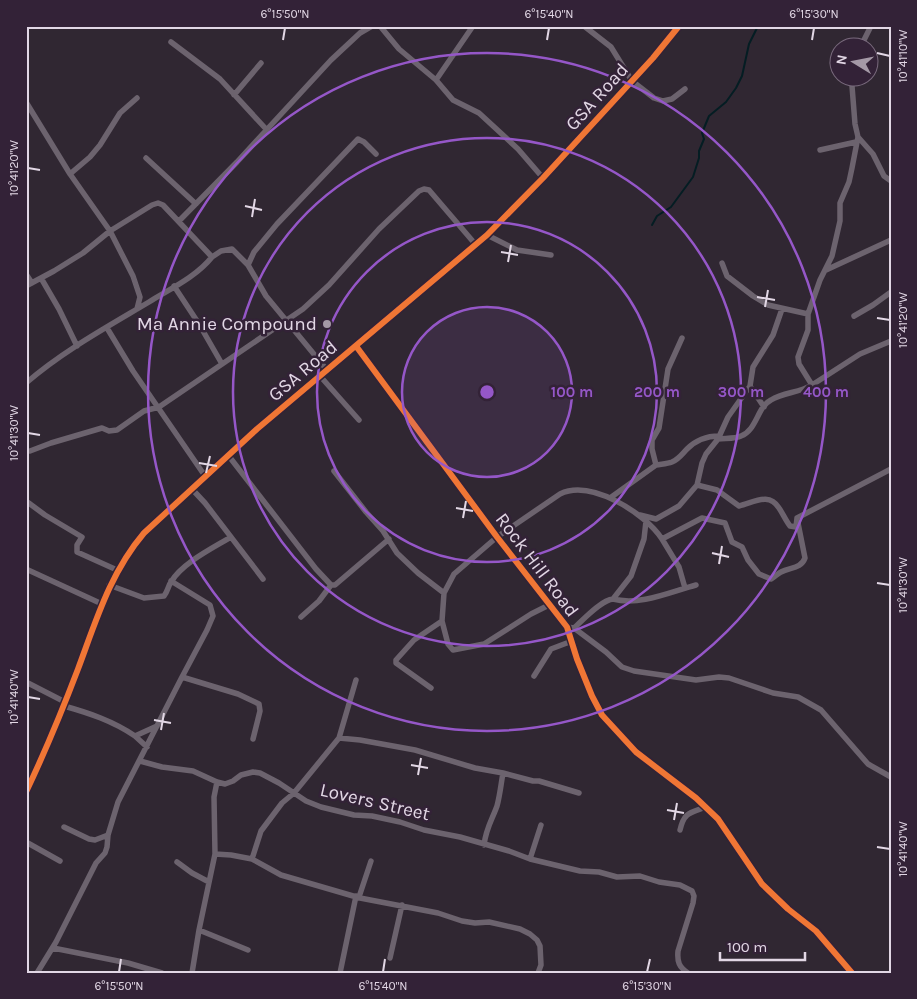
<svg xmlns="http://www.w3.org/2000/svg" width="917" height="999" font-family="Karla,sans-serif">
<rect width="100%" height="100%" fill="#302732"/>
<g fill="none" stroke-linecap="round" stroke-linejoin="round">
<path stroke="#041d23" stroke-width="2" d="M652 225 657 216 671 207 693 177 699 158V151L704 139 702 133 709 116 726 102 736 88 742 76 749 44 758 26"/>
<path stroke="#6c636e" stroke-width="5.5" d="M380 26 399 49 436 80 473 26
M584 26 611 47 632 81 654 98 663 101 672 99 685 89
M890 26 891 27
M171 42 220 79 266 129
M860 48 871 26
M436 80 453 100 479 113 518 149 543 178
M234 95 261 63
M26 102 70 174 110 231 133 276 140 297 137 309
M858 137 873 154 884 176 891 181
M820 150 856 142
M146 158 196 204
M70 174 90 157 100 145 120 113 137 98
M179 221 237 162 331 60 360 33 372 26
M487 235 517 250 551 255
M212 257 221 251 232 249 248 265
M722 263 727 276 753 296 768 305 808 314
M826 270 891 240
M26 274 32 283
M41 278 59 309 77 346
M26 286 54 271 83 253 110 231 152 205 158 203 163 205 212 257C196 277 170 289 149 302 107 327 63 351 26 383
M174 286 199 324 222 364
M854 316 873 305 891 292
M107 328 133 371 205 476
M356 346 497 537 567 627 577 659 592 696 602 715 636 752 696 798 718 819 762 884 788 909 816 931 852 973
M327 370 266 296 248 265 254 252 277 224 358 139 364 142 376 154
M320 376 359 420
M812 385 860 354 891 341
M764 407 750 386 753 367 773 335 782 309
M718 439 728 417 750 386
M30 451 51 443 102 428 109 431 117 430 144 411 159 407 303 309 329 285 379 229 419 191 424 189 429 190 476 245
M228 455 316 569 331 585H335L389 539
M656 465C661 464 667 464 672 462 679 459 682 454 687 449 696 440 706 436 719 436
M334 471 366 512 383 531 397 553 418 573 444 593
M697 485 717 490 739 506C755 502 769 492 779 508 783 514 786 521 790 526L796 527 797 518 891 469
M191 488 205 503 263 579
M610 498 656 465 652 449V440L659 428 668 369 682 338
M26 501 45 515 82 537 77 545V552L117 570
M640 515 656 519 679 506 697 485 702 463 706 454 718 439C725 438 735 439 741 436 757 430 757 407 771 400 784 392 799 393 812 385L799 364 798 357 808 330V314L820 280 832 256 840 221V203L849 182 852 168 858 137 855 124 852 86 854 78
M662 539 679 567 685 588
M26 569 102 604
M171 581 210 605 213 616 207 630 182 677
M109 585 144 598 164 596C168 591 168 586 171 582 182 563 213 548 231 537
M613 599C640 606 670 592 696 585
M301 617 319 601 331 585
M442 621 448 644 453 650 484 644 531 614 549 605
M567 627 574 628 606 652 622 667 634 671 696 680 719 677 729 678 773 693 798 697 821 710 868 764 891 777
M574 628C583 620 601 600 613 599L631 576 644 539 646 521
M534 676 551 649 572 641
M26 682 65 702
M431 688 396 663V660L414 640 442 621 444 593 454 574 497 537 560 494C591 479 645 513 662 539L702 518 725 523 732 542 742 547 748 560 759 574 771 579C775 577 777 574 781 572 790 567 801 569 805 558L797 518
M64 706C89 713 113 721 135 736L157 726
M135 736 147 747
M339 738 360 740 415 750 475 768 503 773 533 781H539L579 793
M140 761 162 767 193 771 217 782 225 784 233 781 241 775 253 772 260 773 279 783 306 801 321 807 354 815 372 816 400 822 424 830 460 837 509 851 530 859 580 871 599 872 617 877 640 876 659 882 680 885 692 891 694 896 693 903 678 951C677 962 679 967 688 973
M26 792C45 752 62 711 78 669 96 621 110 573 144 533L257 429 487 235 543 178 653 58 679 26
M64 827 89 839 95 840 108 835
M680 830C684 812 690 813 706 807
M26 842 60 861
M484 845C486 828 492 820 497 806 500 795 501 784 503 773
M215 854 231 855 252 859 281 875 360 898 438 913 462 921 475 923 489 922 520 929 530 934 537 940 540 946 541 965 538 973
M252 859 261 831 282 803 294 793 339 738 356 680
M530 859 541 825
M177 862 192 873 209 882
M359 897 371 861
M199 930 248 950
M53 948 128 963 162 973
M390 958 402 905
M37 973 56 942 96 863 105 853 107 847 108 835 118 802 182 677 238 694 259 704 260 711 253 739
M192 973 199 930 215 854 214 797 217 782
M340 973 356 896"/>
<g stroke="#332237" stroke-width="9">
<path id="cycleway" d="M356 346 497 537 567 627 577 659 592 696 602 715 636 752 696 798 718 819 762 884 788 909 816 931 852 973
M26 792C45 752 62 711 78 669 96 621 110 573 144 533L257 429 487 235 543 178 653 58 679 26"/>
</g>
<use href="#cycleway" stroke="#f07635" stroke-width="6"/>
</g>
<path fill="none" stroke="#e2d7e5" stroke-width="2" d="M283 40 285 28M547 40 549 28M812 40 814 28M877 53 890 56M28 168 40 170M245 206 262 210M252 217 255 199M501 252 518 255M508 262 511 245M757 297 775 300M765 307 768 290M877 318 890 320M28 433 40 435M199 463 217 466M206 473 210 456M456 508 473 511M463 518 466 501M712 553 729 557M719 564 722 546M877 583 890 585M28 697 40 699M154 720 171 723M161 730 164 713M411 765 428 768M418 775 421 758M667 810 684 813M674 820 677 803M877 847 890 849M119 972 121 959M383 972 385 959M647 972 650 959"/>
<circle cx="487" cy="392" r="85" fill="#9557c8" fill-opacity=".12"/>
<g fill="none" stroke="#9557c8" stroke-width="2.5">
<circle cx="487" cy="392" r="85"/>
<circle cx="487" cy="392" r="170"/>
<circle cx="487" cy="392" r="254"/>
<circle cx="487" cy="392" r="339"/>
</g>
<circle fill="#a499a6" stroke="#332237" stroke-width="2" cx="327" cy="324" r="5"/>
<g text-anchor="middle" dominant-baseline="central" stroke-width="5" stroke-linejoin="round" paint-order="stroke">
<g font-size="19" fill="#e2d7e5" stroke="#332237">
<text transform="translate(597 97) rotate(-48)">GSA Road</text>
<text transform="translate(303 371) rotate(-40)">GSA Road</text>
<text transform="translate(537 565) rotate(53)">Rock Hill Road</text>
<text transform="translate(375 802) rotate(13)">Lovers Street</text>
</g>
<g font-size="19" fill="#e2d7e5" stroke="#332237" text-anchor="end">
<text x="317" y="324">Ma Annie Compound</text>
</g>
</g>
<circle cx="487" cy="392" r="8" fill="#9557c8" stroke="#332237" stroke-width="2.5"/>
<g font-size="15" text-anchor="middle" font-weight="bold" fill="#9557c8" stroke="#332237" stroke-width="5" stroke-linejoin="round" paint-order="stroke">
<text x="572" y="397">100 m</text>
<text x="657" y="397">200 m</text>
<text x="741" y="397">300 m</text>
<text x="826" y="397">400 m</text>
</g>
<rect width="917" height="999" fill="none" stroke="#332237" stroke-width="55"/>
<g transform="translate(854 62) rotate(280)"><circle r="24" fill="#332237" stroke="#796a7d"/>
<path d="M0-4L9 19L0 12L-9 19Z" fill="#a499a6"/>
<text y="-8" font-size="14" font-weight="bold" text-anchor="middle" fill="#e2d7e5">N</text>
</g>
<path d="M720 952v8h85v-8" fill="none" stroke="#e2d7e5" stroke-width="2.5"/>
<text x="727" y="952" font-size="15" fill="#e2d7e5" stroke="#332237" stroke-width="4" paint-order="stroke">100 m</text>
<rect x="28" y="28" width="862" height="944" fill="none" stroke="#e2d7e5" stroke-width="2"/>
<g font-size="12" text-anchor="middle" fill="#e2d7e5">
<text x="285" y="18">6°15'50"N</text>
<text x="549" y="18">6°15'40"N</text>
<text x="814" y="18">6°15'30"N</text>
<text transform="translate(903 56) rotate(-90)" y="4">10°41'10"W</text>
<text transform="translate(14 168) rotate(-90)" y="4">10°41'20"W</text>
<text transform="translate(903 320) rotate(-90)" y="4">10°41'20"W</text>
<text transform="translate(14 433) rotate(-90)" y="4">10°41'30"W</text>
<text transform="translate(903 585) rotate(-90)" y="4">10°41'30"W</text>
<text transform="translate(14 697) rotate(-90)" y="4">10°41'40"W</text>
<text transform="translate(903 849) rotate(-90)" y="4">10°41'40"W</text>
<text x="119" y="990">6°15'50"N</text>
<text x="383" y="990">6°15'40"N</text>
<text x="647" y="990">6°15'30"N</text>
</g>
</svg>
